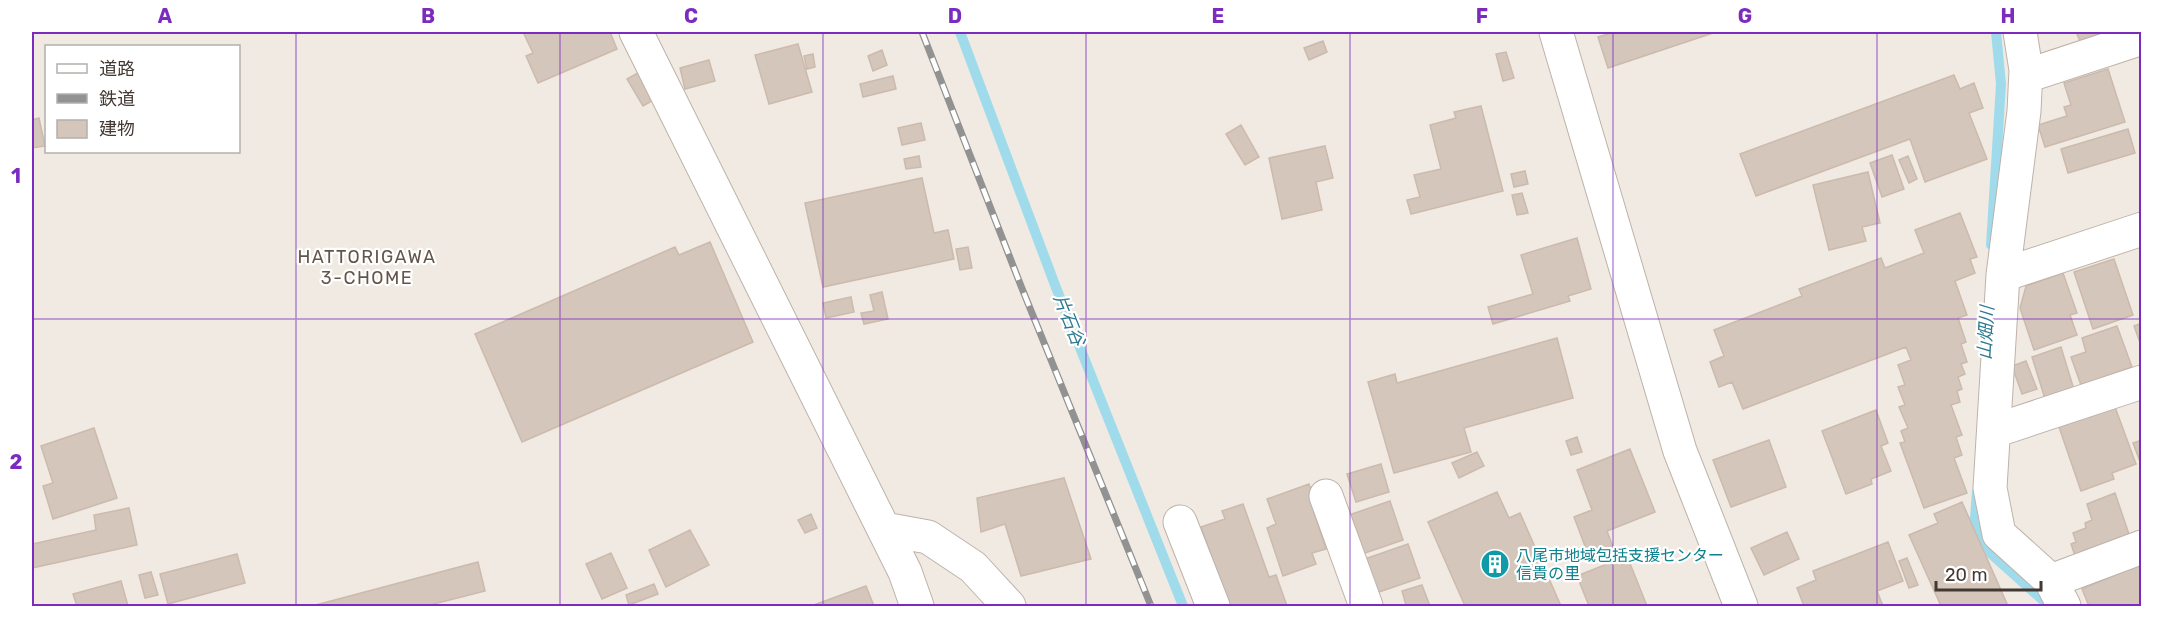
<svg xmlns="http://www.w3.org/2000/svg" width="2173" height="638" font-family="Rubik,'Noto Sans JP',sans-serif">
<rect width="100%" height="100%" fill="#f0eae2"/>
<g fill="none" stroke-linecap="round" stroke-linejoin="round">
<path stroke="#a0dbec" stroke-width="10" d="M960 32 1055 285 1183 606
M1991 245 2001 84 1996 32
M1977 491 1975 518 1989 552 2045 602 2047 606"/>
</g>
<path fill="#d4c6bb" stroke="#ccbaac" stroke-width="1.5" d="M523 32H610L617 49 538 83 526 56 533 53Z
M1614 32H1716L1608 68 1598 37Z
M2076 32H2110L2080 41Z
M1323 41 1327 52 1309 60 1304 48Z
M798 44 812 92 769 104 755 55Z
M882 50 887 65 873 71 868 56Z
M1506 52 1514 78 1503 81 1496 54Z
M813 54 815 67 807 69 804 56Z
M709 60 715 81 685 89 680 68Z
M2108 69 2125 122 2045 147 2038 125 2067 116 2064 107 2071 105 2064 83Z
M641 71 657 98 643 106 627 79Z
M1954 75 1960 89 1974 83 1983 108 1969 113 1987 159 1925 182 1910 139 1756 196 1740 154Z
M893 76 896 89 863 97 860 84Z
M1481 106 1503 191 1411 214 1407 200 1420 197 1414 175 1441 169 1430 125 1456 118 1454 112Z
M39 118 45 146 32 148V120Z
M921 123 925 140 902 145 898 128Z
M1241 125 1259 157 1245 165 1226 134Z
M2128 129 2135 153 2068 173 2061 149Z
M1325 146 1333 178 1316 182 1322 210 1282 219 1269 158Z
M1892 155 1904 189 1882 197 1870 163Z
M919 156 921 167 906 169 904 159Z
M1908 156 1917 179 1909 183 1899 160Z
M1525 171 1528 184 1514 187 1511 174Z
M1868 172 1880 223 1862 227 1866 241 1829 250 1813 185Z
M922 178 934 233 948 230 954 259 823 287 805 203Z
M1522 193 1528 213 1517 215 1512 195Z
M1960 213 1977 257 1970 259 1975 273 1955 281 1967 315 1958 318 1966 342 1961 344 1967 362 1961 364 1965 374 1958 377 1962 389 1957 391 1960 402 1951 405 1962 435 1956 437 1962 455 1954 458 1967 493 1924 508 1900 443 1905 442 1901 431 1908 428 1899 407 1905 405 1898 387 1905 385 1898 365 1911 360 1906 347 1743 409 1732 382 1719 387 1710 362 1724 356 1714 330 1802 296 1799 289 1881 258 1885 268 1924 253 1915 230Z
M1577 238 1591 289 1568 296 1570 301 1493 324 1488 307 1533 294 1521 255Z
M710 242 753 342 522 442 475 334 675 247 679 255Z
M968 247 972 268 960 270 956 249Z
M2114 259 2133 315 2093 329 2074 272Z
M2063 273 2077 313 2070 315 2077 335 2034 350 2020 308 2026 286Z
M882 292 888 319 864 324 861 313 874 311 870 295Z
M851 297 854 312 826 318 823 303Z
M2142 323V348L2134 326Z
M2117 326 2132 367 2081 385 2071 357 2086 352 2082 338Z
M1557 338 1573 398 1464 428 1471 452 1394 473 1368 382 1395 374 1397 383Z
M2061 347 2075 393 2046 402 2032 357Z
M2026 361 2037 389 2022 394 2012 366Z
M2115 407 2136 464 2112 473 2114 479 2081 491 2059 427Z
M1876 410 1888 443 1881 446 1891 471 1871 479 1872 484 1846 494 1822 431Z
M94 428 117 498 53 519 43 486 53 483 41 446Z
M1577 437 1582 452 1571 455 1566 441Z
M1769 440 1786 487 1731 507 1713 460Z
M2142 440V467L2133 443Z
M1630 449 1655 512 1607 531 1615 552 1591 562 1574 517 1592 510 1577 470Z
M1477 452 1484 466 1459 478 1452 463Z
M1381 464 1389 492 1356 502 1347 474Z
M1064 478 1091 559 1021 576 1005 524 981 532 977 498Z
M1309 484 1318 511 1314 513 1326 549 1312 553 1316 564 1283 576 1267 528 1276 524 1267 499Z
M1497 492 1509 518 1520 513 1561 606H1465L1428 522Z
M2115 493 2132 543 2077 562 2071 544 2076 542 2073 533 2086 528 2085 523 2092 520 2087 504Z
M1390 501 1403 540 1362 554 1349 515Z
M1962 502 2008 606H1941L1909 535 1938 523 1934 514Z
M1243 504 1269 577 1276 575 1287 606H1229L1201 527 1225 519 1222 511Z
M129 508 137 545 32 568V544L96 530 94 515Z
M811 514 817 528 805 533 798 520Z
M690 530 709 565 666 587 649 550Z
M1787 532 1799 559 1764 575 1751 548Z
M1888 542 1903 581 1877 591 1883 606H1804L1797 588 1816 580 1813 571Z
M1408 544 1420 578 1373 594 1362 560Z
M611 553 627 588 602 599 586 564Z
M237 554 245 583 168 604 160 574Z
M1627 556 1647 606H1589L1577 576Z
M1907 558 1918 585 1909 588 1899 561Z
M478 562 485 591 426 606H312Z
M2141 564 2142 606H2089L2082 589Z
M151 572 158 595 145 598 139 575Z
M121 581 128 606H77L73 594Z
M654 584 658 594 629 605 626 595Z
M1422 585 1430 606H1401L1406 605 1402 591Z
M866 586 874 606H811Z"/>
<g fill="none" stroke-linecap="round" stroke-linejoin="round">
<g stroke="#beb2a9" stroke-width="35">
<path id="minor" d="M636 32 905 572 917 606
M1556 32 1680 451 1741 606
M2020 32 2026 70 2024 111 2003 275 1990 488 1999 534 2051 581 2064 606
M2026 76 2142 38
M2003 275 2142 229
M1994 431 2142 382
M1326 496 1366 606
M1180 522 1213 606
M884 529 928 537 973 567 1009 606
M2051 581 2142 547"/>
</g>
<use href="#minor" stroke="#fff" stroke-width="33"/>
<g stroke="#929292" stroke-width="7">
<path id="rail" d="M922 32 1021 286 1151 606"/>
</g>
<use href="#rail" stroke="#fff" stroke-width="4.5" stroke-dasharray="14" stroke-linecap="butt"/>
</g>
<path fill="none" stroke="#7b2cbf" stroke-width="1.5" stroke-opacity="0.55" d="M296 32V606M560 32V606M823 32V606M1086 32V606M1350 32V606M1613 32V606M1877 32V606M32 319H2142"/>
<defs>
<g id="building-disc" transform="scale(1.5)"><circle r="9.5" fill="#0f9aa8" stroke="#fff"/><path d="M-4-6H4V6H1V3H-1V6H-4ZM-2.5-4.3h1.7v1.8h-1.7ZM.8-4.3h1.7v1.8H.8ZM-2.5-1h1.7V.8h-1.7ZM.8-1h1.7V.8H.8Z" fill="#fff"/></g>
</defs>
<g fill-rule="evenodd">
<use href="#building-disc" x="1495" y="564"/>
</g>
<g text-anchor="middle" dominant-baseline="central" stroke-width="4.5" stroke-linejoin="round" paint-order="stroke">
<g font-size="16" fill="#0d838f" stroke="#fff" text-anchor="start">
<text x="1516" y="555">八尾市地域包括支援センター<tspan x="1516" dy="18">信貴の里</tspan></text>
</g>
<g font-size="18" letter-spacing="1.5" fill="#64554b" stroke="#fff">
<text x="367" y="257">HATTORIGAWA<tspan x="367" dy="21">3-CHOME</tspan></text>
</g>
<g font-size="18" font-style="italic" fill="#2d7a91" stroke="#fff">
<text transform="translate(1069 320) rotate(68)">片石谷</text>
<text transform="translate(1986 333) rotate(-87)">山畑川</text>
</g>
</g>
<rect width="2173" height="638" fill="none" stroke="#ffffff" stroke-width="66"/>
<rect x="45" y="45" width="195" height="108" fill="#ffffff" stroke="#b3b0ad" stroke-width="1.5"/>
<rect x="57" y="64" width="30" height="9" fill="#ffffff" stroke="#b3b0ad" stroke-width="1.5"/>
<text x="99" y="75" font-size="18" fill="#423933">道路</text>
<rect x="57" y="94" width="30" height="9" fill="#929292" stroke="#b3b0ad" stroke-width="1.5"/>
<text x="99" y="105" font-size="18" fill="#423933">鉄道</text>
<rect x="57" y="120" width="30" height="18" fill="#d4c6bb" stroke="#b3b0ad" stroke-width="1.5"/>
<text x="99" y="135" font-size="18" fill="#423933">建物</text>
<path d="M1936 581v9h105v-9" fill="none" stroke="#423933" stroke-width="3"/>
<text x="1945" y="581" font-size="18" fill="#423933" stroke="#ffffff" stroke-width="4.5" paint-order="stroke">20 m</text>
<rect x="33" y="33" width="2107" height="572" fill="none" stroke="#7b2cbf" stroke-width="2"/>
<g font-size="20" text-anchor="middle" font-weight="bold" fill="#7b2cbf">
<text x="165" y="23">A</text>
<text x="428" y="23">B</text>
<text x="691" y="23">C</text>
<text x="955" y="23">D</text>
<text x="1218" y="23">E</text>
<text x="1482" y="23">F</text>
<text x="1745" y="23">G</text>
<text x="2008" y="23">H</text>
<text x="16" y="183">1</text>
<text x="16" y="469">2</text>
</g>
</svg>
